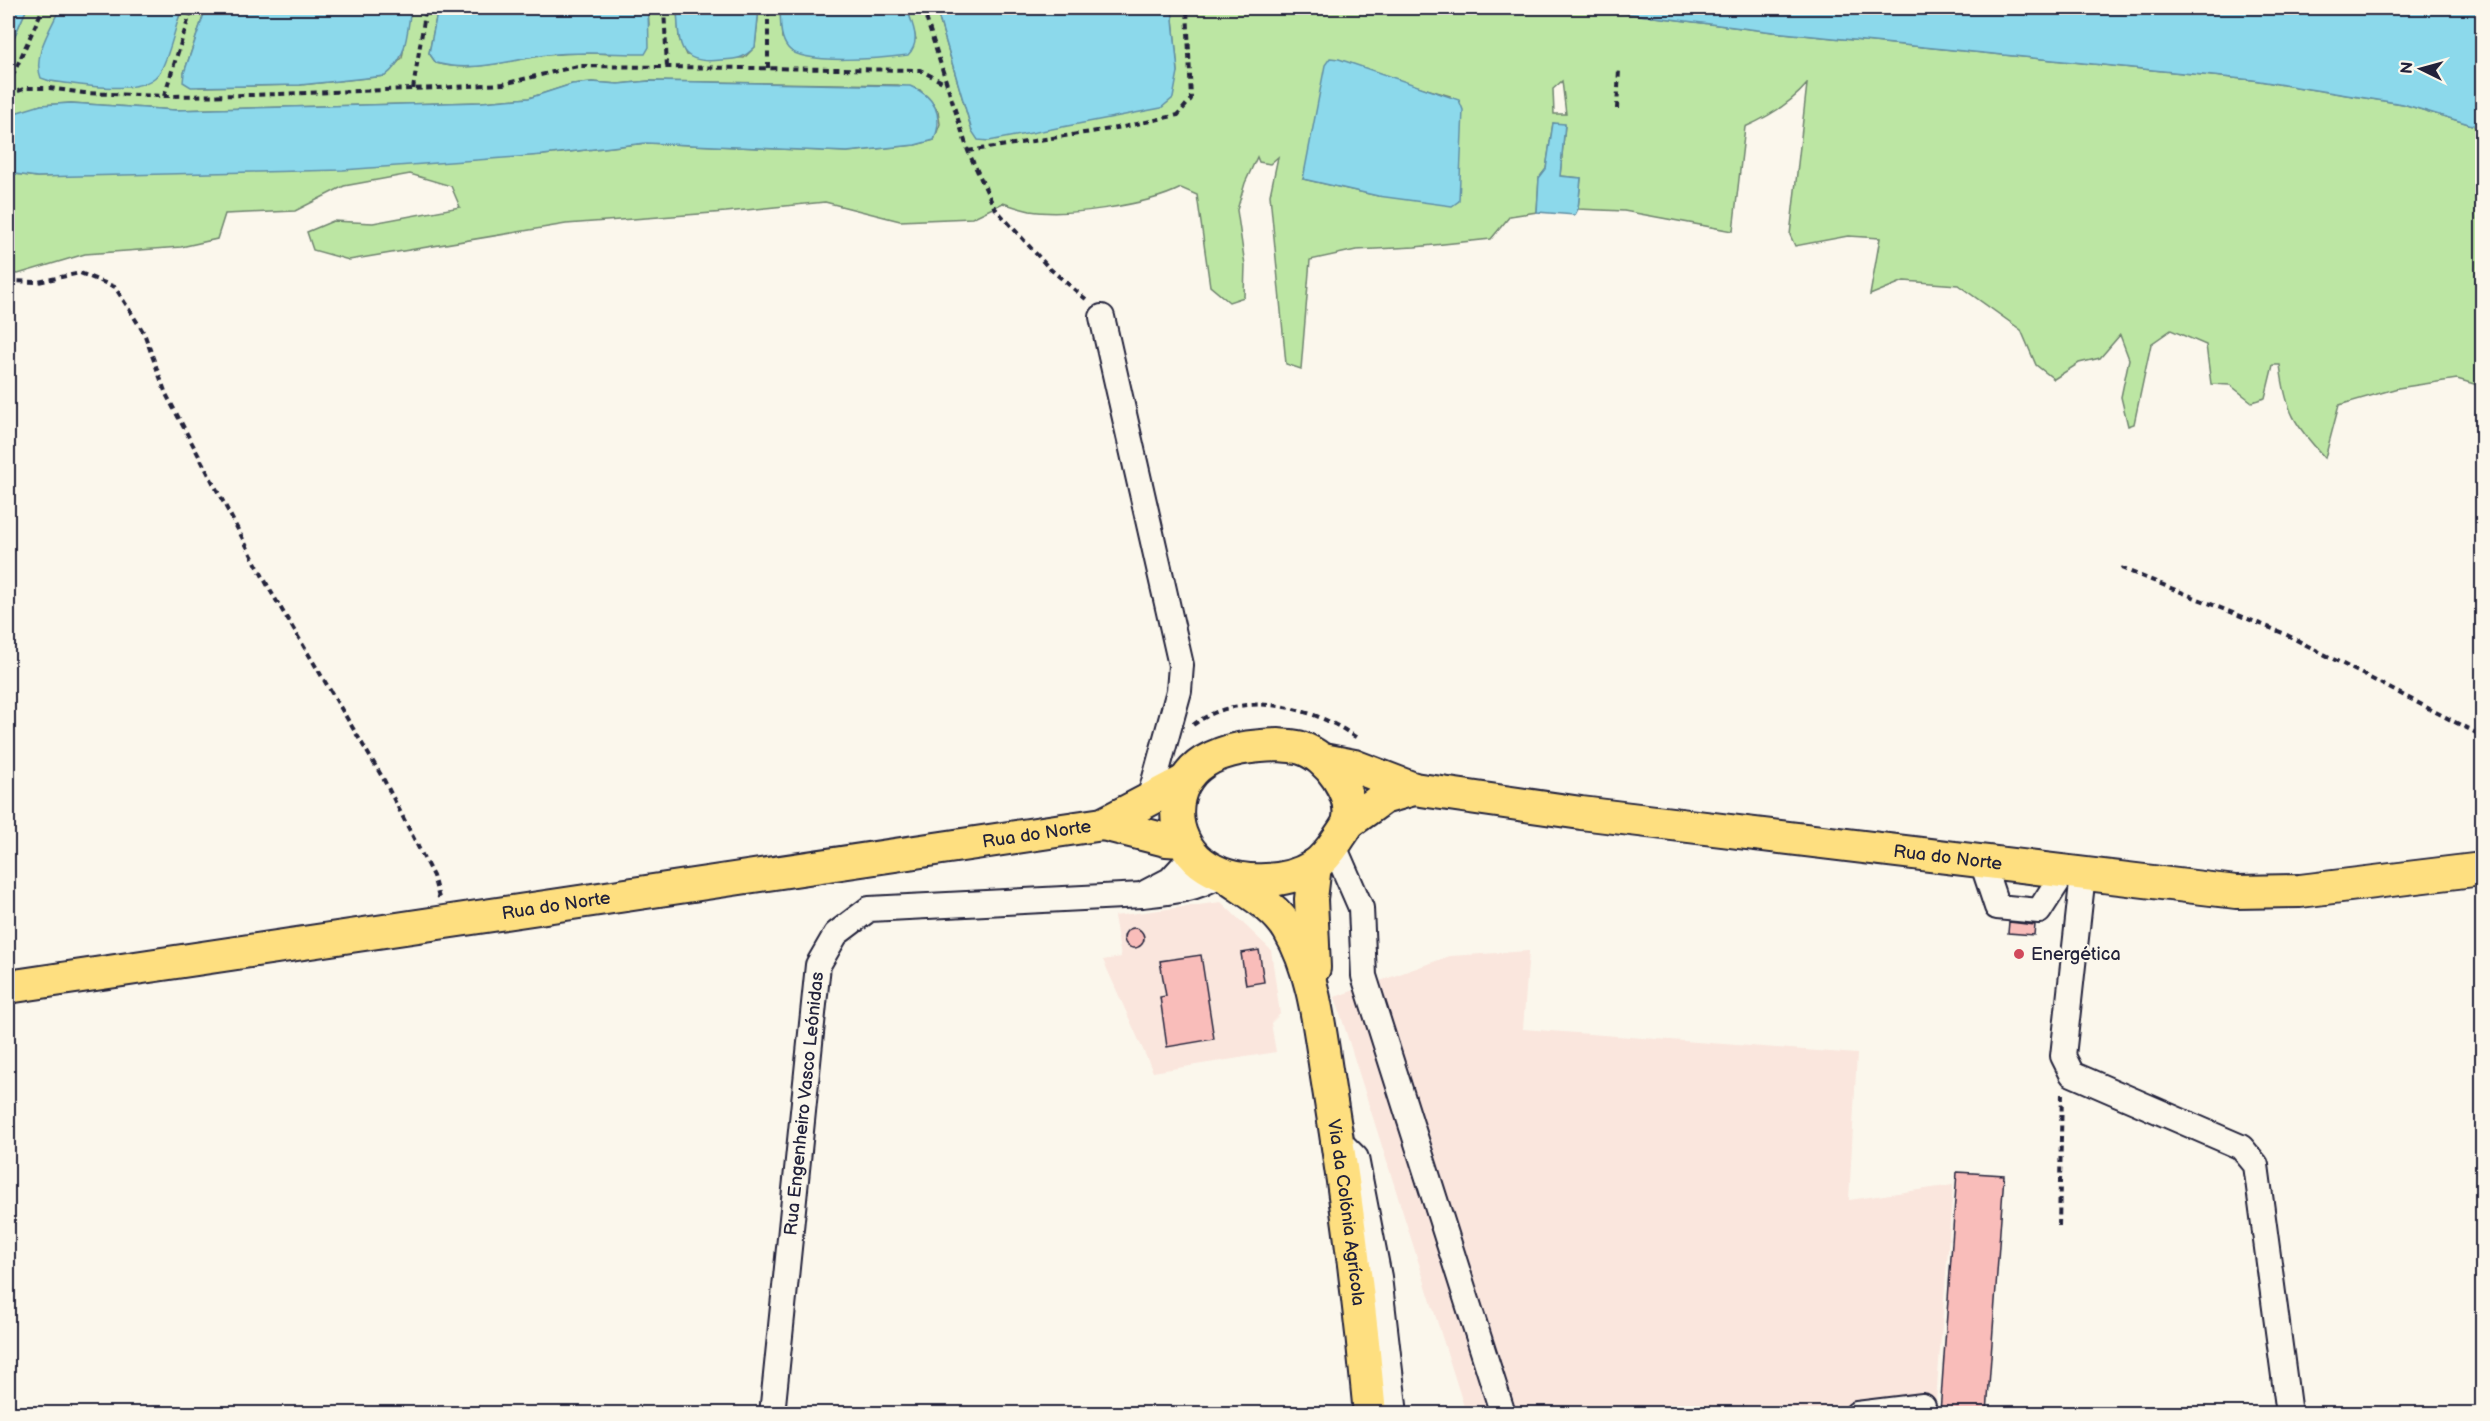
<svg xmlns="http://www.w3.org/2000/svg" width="2490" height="1421" font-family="'Balsamiq Sans',sans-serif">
<rect width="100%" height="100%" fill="#fbf7ec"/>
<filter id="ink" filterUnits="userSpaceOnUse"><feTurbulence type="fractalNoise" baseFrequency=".0167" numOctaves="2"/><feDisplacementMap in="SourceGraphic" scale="12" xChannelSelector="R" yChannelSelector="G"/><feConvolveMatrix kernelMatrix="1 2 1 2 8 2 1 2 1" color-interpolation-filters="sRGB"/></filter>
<g filter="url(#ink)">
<path fill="#fae6dd" d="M1221 902 1271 950 1280 1014 1271 1023 1276 1052 1153 1072 1103 960 1121 957 1114 916Z
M1529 951 1523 1029 1857 1054 1849 1200 1953 1185 1935 1413H1466L1335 997 1450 956Z"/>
<path fill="#bce6a3" stroke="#6f846f" stroke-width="1.5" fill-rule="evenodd" d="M27 8H60L41 51V77L50 81 110 87 160 71 182 8H206L184 73 199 87 300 85 385 76 402 58 411 8H438L429 53 436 63C472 73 510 60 546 55 567 53 590 52 611 54L649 25 648 8H677L679 38 686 55 744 58 755 47 759 8H780L782 38 916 39 907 8H936L972 131 1178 72 1172 8H1584L1773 32 2253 80 2403 104 2482 128V382L2481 386 2457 379 2398 388 2339 405 2325 458C2294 424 2286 412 2280 365H2273L2265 398 2252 402 2230 385 2211 384 2206 345 2171 330 2151 344 2134 424 2128 426 2121 397 2129 359 2120 335 2100 358 2079 363 2054 379 2036 365 2021 330 1958 285 1904 281 1870 295 1880 238 1848 236 1795 246 1790 235 1807 84C1790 104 1768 117 1745 127L1733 231 1624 211 1578 209 1581 178 1560 176 1565 125 1553 123 1546 169 1539 178 1537 212 1510 216 1491 239 1415 247 1356 250 1310 260 1301 369 1286 364 1270 195 1278 157 1270 164 1259 162 1257 157 1245 183 1237 210 1245 265 1244 297 1229 302 1210 286 1197 195 1181 188C1148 205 1067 217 1030 211 1021 209 1012 206 1003 203L972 218 900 221 825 202 726 212 566 224 349 260 313 250 307 232 333 221 373 223 460 207 451 186 410 174 344 186 295 211 225 214 217 239 181 247 85 254 18 274 8 273V173L37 177 543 155 646 143 847 152 915 145 934 140 940 124 938 111 920 90 898 85 649 81 618 84 592 82 572 84 529 98 482 102 175 110 71 103 41 105 8 119V51ZM1396 80 1450 96 1378 196 1303 179ZM1562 81 1566 114H1554L1553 89Z"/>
<path fill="#8cd9eb" stroke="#6290a5" stroke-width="1.5" d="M8 8H27L8 51Z
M60 8H182C175 27 171 51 161 70 146 99 78 84 50 81L41 78C32 56 51 28 60 8Z
M206 8H411C407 33 407 60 385 76L300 85 191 87 183 82 184 73Z
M438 8H648L649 47 645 54C613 54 580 51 547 55 510 60 473 73 436 63L429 53Z
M677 8H759L755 47C743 59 738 59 721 60 677 65 679 44 677 8Z
M780 8H907C912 24 922 41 908 55 886 58 802 66 788 48 779 37 781 21 780 8Z
M936 8H1172L1178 72 1173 98 1161 108 989 141 978 140 972 131Z
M1584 8H2482V128L2403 104 2253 80 1773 32Z
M1330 58 1339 59 1459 100 1463 110 1459 201 1452 206 1378 196 1303 179 1325 65Z
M649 81 910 86C935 96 944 115 934 140L915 145 847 152 646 143 543 155 343 170 37 177 8 173V119L18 112 41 105 71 103 175 110 482 102 529 98 572 84 592 82 618 84Z
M1553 123 1565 124 1560 176 1581 178 1578 209 1575 215 1537 212 1539 178 1546 169Z"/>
<path fill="#f9bdba" stroke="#22223b" stroke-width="1.5" d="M2009 922 2035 925 2034 935 2008 933Z
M1124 938a10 10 0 1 1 20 0a10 10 0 1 1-20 0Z
M1259 950 1264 982 1246 985 1241 953Z
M1201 955 1214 1039 1167 1047 1160 997 1166 996 1160 961Z
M1957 1172 2004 1175 1987 1413H1940Z"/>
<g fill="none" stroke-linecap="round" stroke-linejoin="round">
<g stroke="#22223b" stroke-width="28">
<g id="minor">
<path d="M1102 317 1181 665 1179 691 1149 800"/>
<path d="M1334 846 1361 908 1364 976 1503 1414"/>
<path d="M1982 862 1997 907 2039 911 2064 872"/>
<path d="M2083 874 2063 1056 2072 1074 2241 1147 2256 1165 2289 1414"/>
<path d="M1147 892 1170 880 1192 856"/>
<path d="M1338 1140 1356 1158 1379 1277 1395 1414"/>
<path id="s1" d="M772 1414 818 965 836 934 869 909 1142 895C1171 892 1195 890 1221 874"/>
<path d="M1857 1414 1923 1406"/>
</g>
</g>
<g stroke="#22223b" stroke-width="36">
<g id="major">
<path d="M1279 745C1286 746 1295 746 1301 748 1328 756 1356 795 1348 823 1346 828 1341 834 1338 839 1332 848 1323 860 1314 866 1282 886 1231 885 1202 863 1169 838 1168 785 1204 762 1227 748 1253 746 1279 745Z"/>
<path id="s2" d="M1323 760 1354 766 1414 789 1581 813 2236 892 2300 891 2482 869"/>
<path d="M1348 823 1383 798 1414 789"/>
<path d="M1103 824 1166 840 1182 841"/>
<path id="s3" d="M1227 877C1248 892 1276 907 1289 930 1315 973 1320 1034 1328 1083 1346 1193 1360 1303 1370 1414"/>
<path d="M1314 968 1311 899 1315 865"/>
<path id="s4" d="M8 987 1103 824 1185 781"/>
</g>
</g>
<path stroke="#22223b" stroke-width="4" stroke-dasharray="6 4.5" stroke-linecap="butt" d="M664 8 667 67
M923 8 968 151 994 207 1049 268 1087 300
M768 68V8
M8 86 43 8
M413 89 426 8
M8 95 26 88H49L84 93 164 96 252 95 437 88 503 84 578 66 920 70 946 84
M164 96 192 8
M1617 109 1619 69
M968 151 1123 127 1178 115 1191 99 1187 8
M8 281 38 282 80 273 115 287 144 333 166 394 270 590 384 780 433 876 439 898
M2121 568 2283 633 2482 736
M1193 725C1241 689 1311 705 1357 738
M2059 1226 2062 1093"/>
<use href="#minor" stroke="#fbf7ec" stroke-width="24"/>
<use href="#major" stroke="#fedf80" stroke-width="32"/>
</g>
</g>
<circle fill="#d1495b" stroke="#fbf7ec" stroke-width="2" cx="2019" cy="954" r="6"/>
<g text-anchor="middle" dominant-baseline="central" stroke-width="4.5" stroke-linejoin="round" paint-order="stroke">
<g font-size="18" fill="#22223b" stroke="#fbf7ec">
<text stroke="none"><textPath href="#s4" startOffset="1040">Rua do Norte</textPath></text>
<text stroke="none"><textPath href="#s2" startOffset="634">Rua do Norte</textPath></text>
<text stroke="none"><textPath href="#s4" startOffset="554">Rua do Norte</textPath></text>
<text stroke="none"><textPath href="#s1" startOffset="312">Rua Engenheiro Vasco Leónidas</textPath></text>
<text stroke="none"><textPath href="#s3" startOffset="372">Via da Colónia Agrícola</textPath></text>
</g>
<g font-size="18" fill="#22223b" stroke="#fbf7ec" text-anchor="start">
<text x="2031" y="954">Energética</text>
</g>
</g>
<rect width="2490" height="1421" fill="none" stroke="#fbf7ec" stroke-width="30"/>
<rect x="15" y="15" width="2460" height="1391" fill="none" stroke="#22223b" stroke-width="2" filter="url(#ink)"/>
<g transform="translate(2421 69) rotate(275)" stroke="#fbf7ec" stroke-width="4.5" paint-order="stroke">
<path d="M0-4.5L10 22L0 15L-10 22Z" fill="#22223b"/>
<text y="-9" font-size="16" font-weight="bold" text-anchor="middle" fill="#22223b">N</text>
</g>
</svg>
